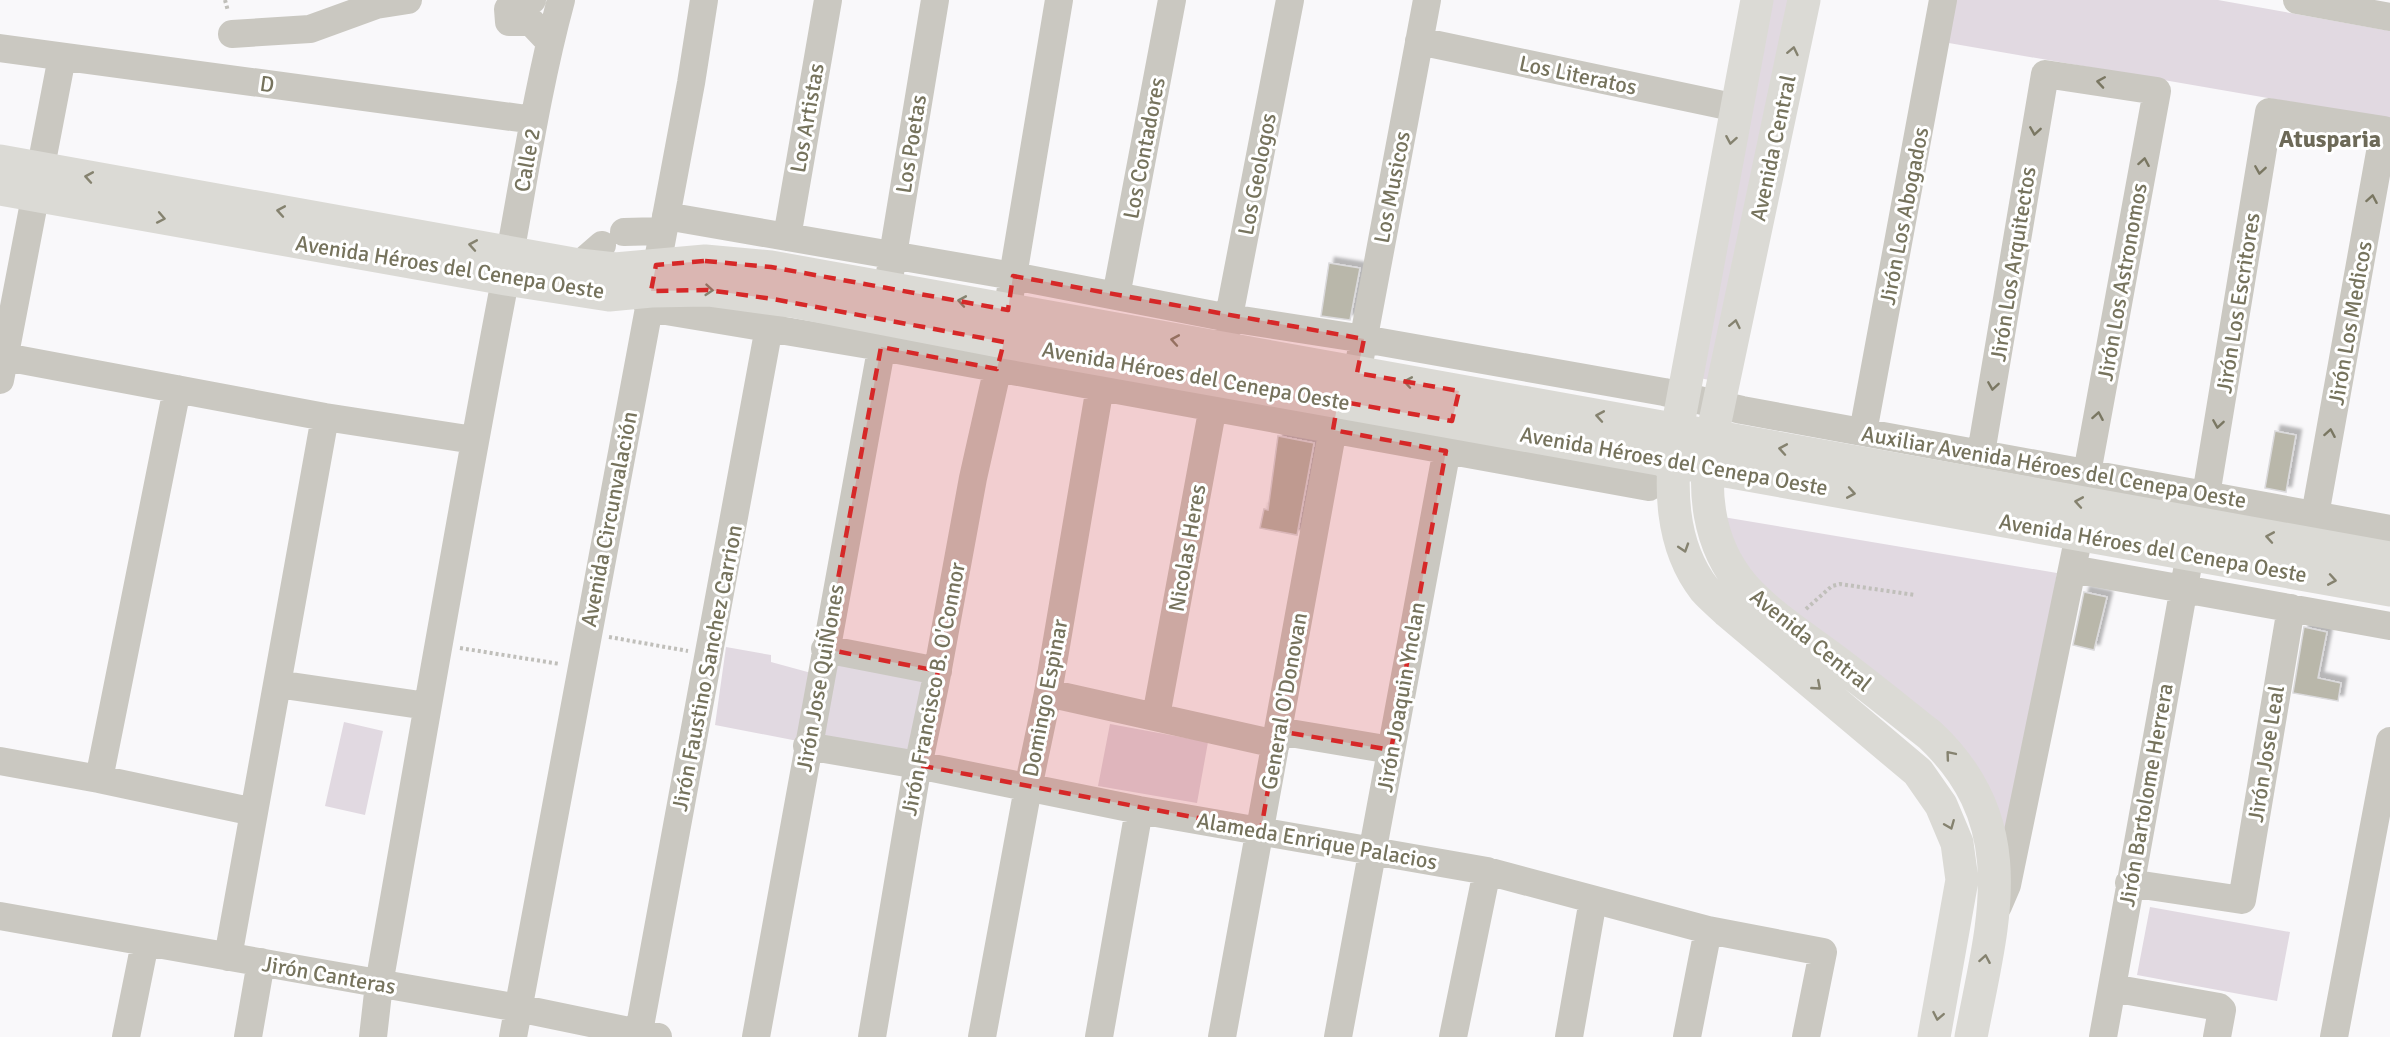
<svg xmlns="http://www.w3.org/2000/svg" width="2390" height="1037" font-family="Signika,sans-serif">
<defs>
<filter id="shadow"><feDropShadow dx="5.5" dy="-5.5" stdDeviation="1.5" flood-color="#0004"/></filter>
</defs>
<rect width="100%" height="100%" fill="#f9f8fa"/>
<path fill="#e1d9e1" d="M1773 0H1791L1714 381 1695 377Z
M1949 0H2218L2390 31V119L1943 42Z
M1723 517 2057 573 2007 869 1982 795 1747 574Z
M726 647 771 655V662L815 674 803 742 715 725Z
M829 660 933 678 916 763 813 743Z
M344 722 383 731 365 815 325 806Z
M1110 724 1208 742 1197 803 1098 786Z
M2150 907 2290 932 2277 1001 2137 975Z"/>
<path fill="#b9b7aa" stroke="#dbdadc" stroke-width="1.5" filter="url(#shadow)" d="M1329 263 1360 268 1350 320 1321 316Z
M2275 431 2296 435 2286 492 2265 488Z
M1278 436 1314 443 1297 535 1260 528 1264 509 1268 510Z
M2084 592 2107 597 2094 650 2073 645Z
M2304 627 2327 632 2318 678 2341 683 2338 701 2293 693Z"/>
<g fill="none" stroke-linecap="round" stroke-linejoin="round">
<path stroke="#c0bfba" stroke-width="4" stroke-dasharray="3 3" stroke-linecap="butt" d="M225 0 228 11
M1806 609 1832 586 1840 584 1915 595
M609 637 688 651
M460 648 560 664"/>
<path stroke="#cac8c1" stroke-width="28" d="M532 0 508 9 509 22H531L550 42
M2297 0 2390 17
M232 34 310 29 376 5 408 0
M1419 41 1737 108
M0 48 534 120
M666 216 1013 276 1229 318 1364 339 1664 392 1742 410 2390 529
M624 232 662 231
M787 237 828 0
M579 265 602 245
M890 273 935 0
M1010 294 1059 0
M1116 296 1172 0
M648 308 881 347 1649 487
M1225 337 1290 0
M0 356 325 417 474 440
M1360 358 1427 0
M0 380 62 57
M1863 432 1943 0
M1981 453 2045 74 2157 91 2087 473
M2206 495 2269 112 2384 130 2315 515
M2072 569 2390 626
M825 649 938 671
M277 684 427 706
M1048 693 1276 744
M1156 716 1216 390
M1278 731 1391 750
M807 746 918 765 1139 810 1487 871 1708 930 1823 952 1806 1037
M0 761 99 779 254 812
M99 779 177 389
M2129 883 2242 900 2291 608
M1998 906 2007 885 2079 535
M0 916 518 1008 658 1037
M228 957 325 417
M2112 988 2219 1007 2222 1010 2217 1037
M126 1037 145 943
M248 1037 261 962
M373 1037 379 984C420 753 459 521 503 291 522 194 535 96 561 0
M513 1037 691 83 704 0
M638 1037 772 311
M756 1037 885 328
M872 1037 916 776 935 685 973 478 1002 349
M982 1037 1028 788 1048 693 1103 369
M1099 1037 1139 810
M1222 1037 1336 412
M1338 1037 1450 433
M1453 1037 1487 871
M1569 1037 1593 900
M1687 1037 1708 930
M2103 1037 2190 554
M2334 1037 2390 741"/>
<path stroke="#dbdad5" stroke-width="33" d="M1757 0 1677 430C1670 484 1669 544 1705 590 1712 598 1721 605 1728 612L1918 772 1941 805 1957 843 1962 880 1934 1037
M1804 0 1712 436C1702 489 1707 544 1744 587 1768 614 1801 635 1829 656 1864 682 1897 709 1930 735 2026 825 1992 925 1971 1037
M0 161 579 265 615 269 705 261 771 267 2390 558
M0 189 506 279 609 295 651 291 708 290 797 302 1004 342 2390 590"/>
</g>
<defs><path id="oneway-chevron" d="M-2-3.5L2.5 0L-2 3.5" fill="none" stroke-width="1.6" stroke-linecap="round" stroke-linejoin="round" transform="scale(1.5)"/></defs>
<g stroke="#85826f">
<use href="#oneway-chevron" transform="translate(1793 51) rotate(-78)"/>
<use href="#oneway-chevron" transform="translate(1731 140) rotate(100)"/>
<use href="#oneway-chevron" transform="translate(89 177) rotate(-170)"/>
<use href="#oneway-chevron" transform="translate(281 211) rotate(-170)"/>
<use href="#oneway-chevron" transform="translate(161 218) rotate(11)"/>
<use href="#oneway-chevron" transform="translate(473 245) rotate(-170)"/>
<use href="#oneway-chevron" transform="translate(709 290) rotate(5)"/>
<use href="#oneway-chevron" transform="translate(962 301) rotate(-170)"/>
<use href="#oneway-chevron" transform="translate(1735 324) rotate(-78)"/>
<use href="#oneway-chevron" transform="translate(1175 340) rotate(-170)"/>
<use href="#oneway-chevron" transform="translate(1408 382) rotate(-170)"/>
<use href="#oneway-chevron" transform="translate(1600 416) rotate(-170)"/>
<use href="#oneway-chevron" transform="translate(1783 449) rotate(-170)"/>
<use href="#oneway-chevron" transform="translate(1851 493) rotate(10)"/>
<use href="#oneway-chevron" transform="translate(2079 502) rotate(-170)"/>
<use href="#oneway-chevron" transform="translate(2270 537) rotate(-170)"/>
<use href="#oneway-chevron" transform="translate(1684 548) rotate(72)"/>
<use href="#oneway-chevron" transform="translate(2332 580) rotate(10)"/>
<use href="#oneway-chevron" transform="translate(1817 686) rotate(41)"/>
<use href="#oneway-chevron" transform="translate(1950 755) rotate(-130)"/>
<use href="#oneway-chevron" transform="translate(1950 825) rotate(68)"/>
<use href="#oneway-chevron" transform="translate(1985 959) rotate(-80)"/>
<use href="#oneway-chevron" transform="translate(1938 1016) rotate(101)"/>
</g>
<g stroke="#7a7762">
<use href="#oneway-chevron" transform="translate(2101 82) rotate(-171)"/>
<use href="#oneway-chevron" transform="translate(2035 131) rotate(99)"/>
<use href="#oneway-chevron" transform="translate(2144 162) rotate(-80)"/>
<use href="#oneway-chevron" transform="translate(2260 170) rotate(99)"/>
<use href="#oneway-chevron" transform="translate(2372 199) rotate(-80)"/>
<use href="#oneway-chevron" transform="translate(1993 386) rotate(99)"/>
<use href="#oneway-chevron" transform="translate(2098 416) rotate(-80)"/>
<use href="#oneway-chevron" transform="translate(2218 424) rotate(99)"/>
<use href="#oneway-chevron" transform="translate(2330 433) rotate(-80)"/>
</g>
<path fill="#d62828" fill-opacity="0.2" stroke="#d62828" stroke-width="4.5" stroke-dasharray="12 8" stroke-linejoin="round" d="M705 261 771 267 1008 310 1013 276 1364 339 1357 373 1459 391 1452 421 1338 401 1333 430 1446 451 1391 750 1278 731 1261 830 918 765 938 671 825 649 881 347 997 369 1004 342 773 299 708 290 651 291 656 265Z"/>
<g text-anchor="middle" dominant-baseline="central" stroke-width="6" stroke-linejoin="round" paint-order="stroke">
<g font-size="22" fill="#76735d" stroke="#fff">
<text transform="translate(1578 75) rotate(12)">Los Literatos</text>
<text transform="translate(267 84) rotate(8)">D</text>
<text transform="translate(807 118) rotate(-80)">Los Artistas</text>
<text transform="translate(911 144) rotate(-81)">Los Poetas</text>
<text transform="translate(1144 148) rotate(-79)">Los Contadores</text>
<text transform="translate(1773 148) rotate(-78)">Avenida Central</text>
<text transform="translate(527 160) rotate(-80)">Calle 2</text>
<text transform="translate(1257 174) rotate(-79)">Los Geologos</text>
<text transform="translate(1392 187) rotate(-79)">Los Musicos</text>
<text transform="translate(1904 216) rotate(-79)">Jirón Los Abogados</text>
<text transform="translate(2013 264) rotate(-81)">Jirón Los Arquitectos</text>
<text transform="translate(450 267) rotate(9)">Avenida Héroes del Cenepa Oeste</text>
<text transform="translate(2122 282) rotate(-80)">Jirón Los Astronomos</text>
<text transform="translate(2238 303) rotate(-81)">Jirón Los Escritores</text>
<text transform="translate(2350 323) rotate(-80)">Jirón Los Medicos</text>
<text transform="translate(1196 376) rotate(10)">Avenida Héroes del Cenepa Oeste</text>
<text transform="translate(1674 461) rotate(10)">Avenida Héroes del Cenepa Oeste</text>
<text transform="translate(2054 467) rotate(10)">Auxiliar Avenida Héroes del Cenepa Oeste</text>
<text transform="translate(609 519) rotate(-79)">Avenida Circunvalación</text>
<text transform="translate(1187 548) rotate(-80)">Nicolas Heres</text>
<text transform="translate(2153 548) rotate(10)">Avenida Héroes del Cenepa Oeste</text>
<text transform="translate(1811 640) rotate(39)">Avenida Central</text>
<text transform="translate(707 668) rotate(-79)">Jirón Faustino Sanchez Carrion</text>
<text transform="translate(820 678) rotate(-80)">Jirón Jose QuiÑones</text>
<text transform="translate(933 689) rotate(-79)">Jirón Francisco B. O'Connor</text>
<text transform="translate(1401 697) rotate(-80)">Jirón Joaquin Ynclan</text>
<text transform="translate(1045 698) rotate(-79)">Domingo Espinar</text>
<text transform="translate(1284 701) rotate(-80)">General O'Donovan</text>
<text transform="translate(2266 754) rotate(-81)">Jirón Jose Leal</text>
<text transform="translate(2146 795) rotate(-80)">Jirón Bartolome Herrera</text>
<text transform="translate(1317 841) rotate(10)">Alameda Enrique Palacios</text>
<text transform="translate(329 975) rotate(10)">Jirón Canteras</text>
</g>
<g font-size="24" font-weight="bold" fill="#6d6a58" stroke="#fff">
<text x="2330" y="139">Atusparia</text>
</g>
</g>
</svg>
